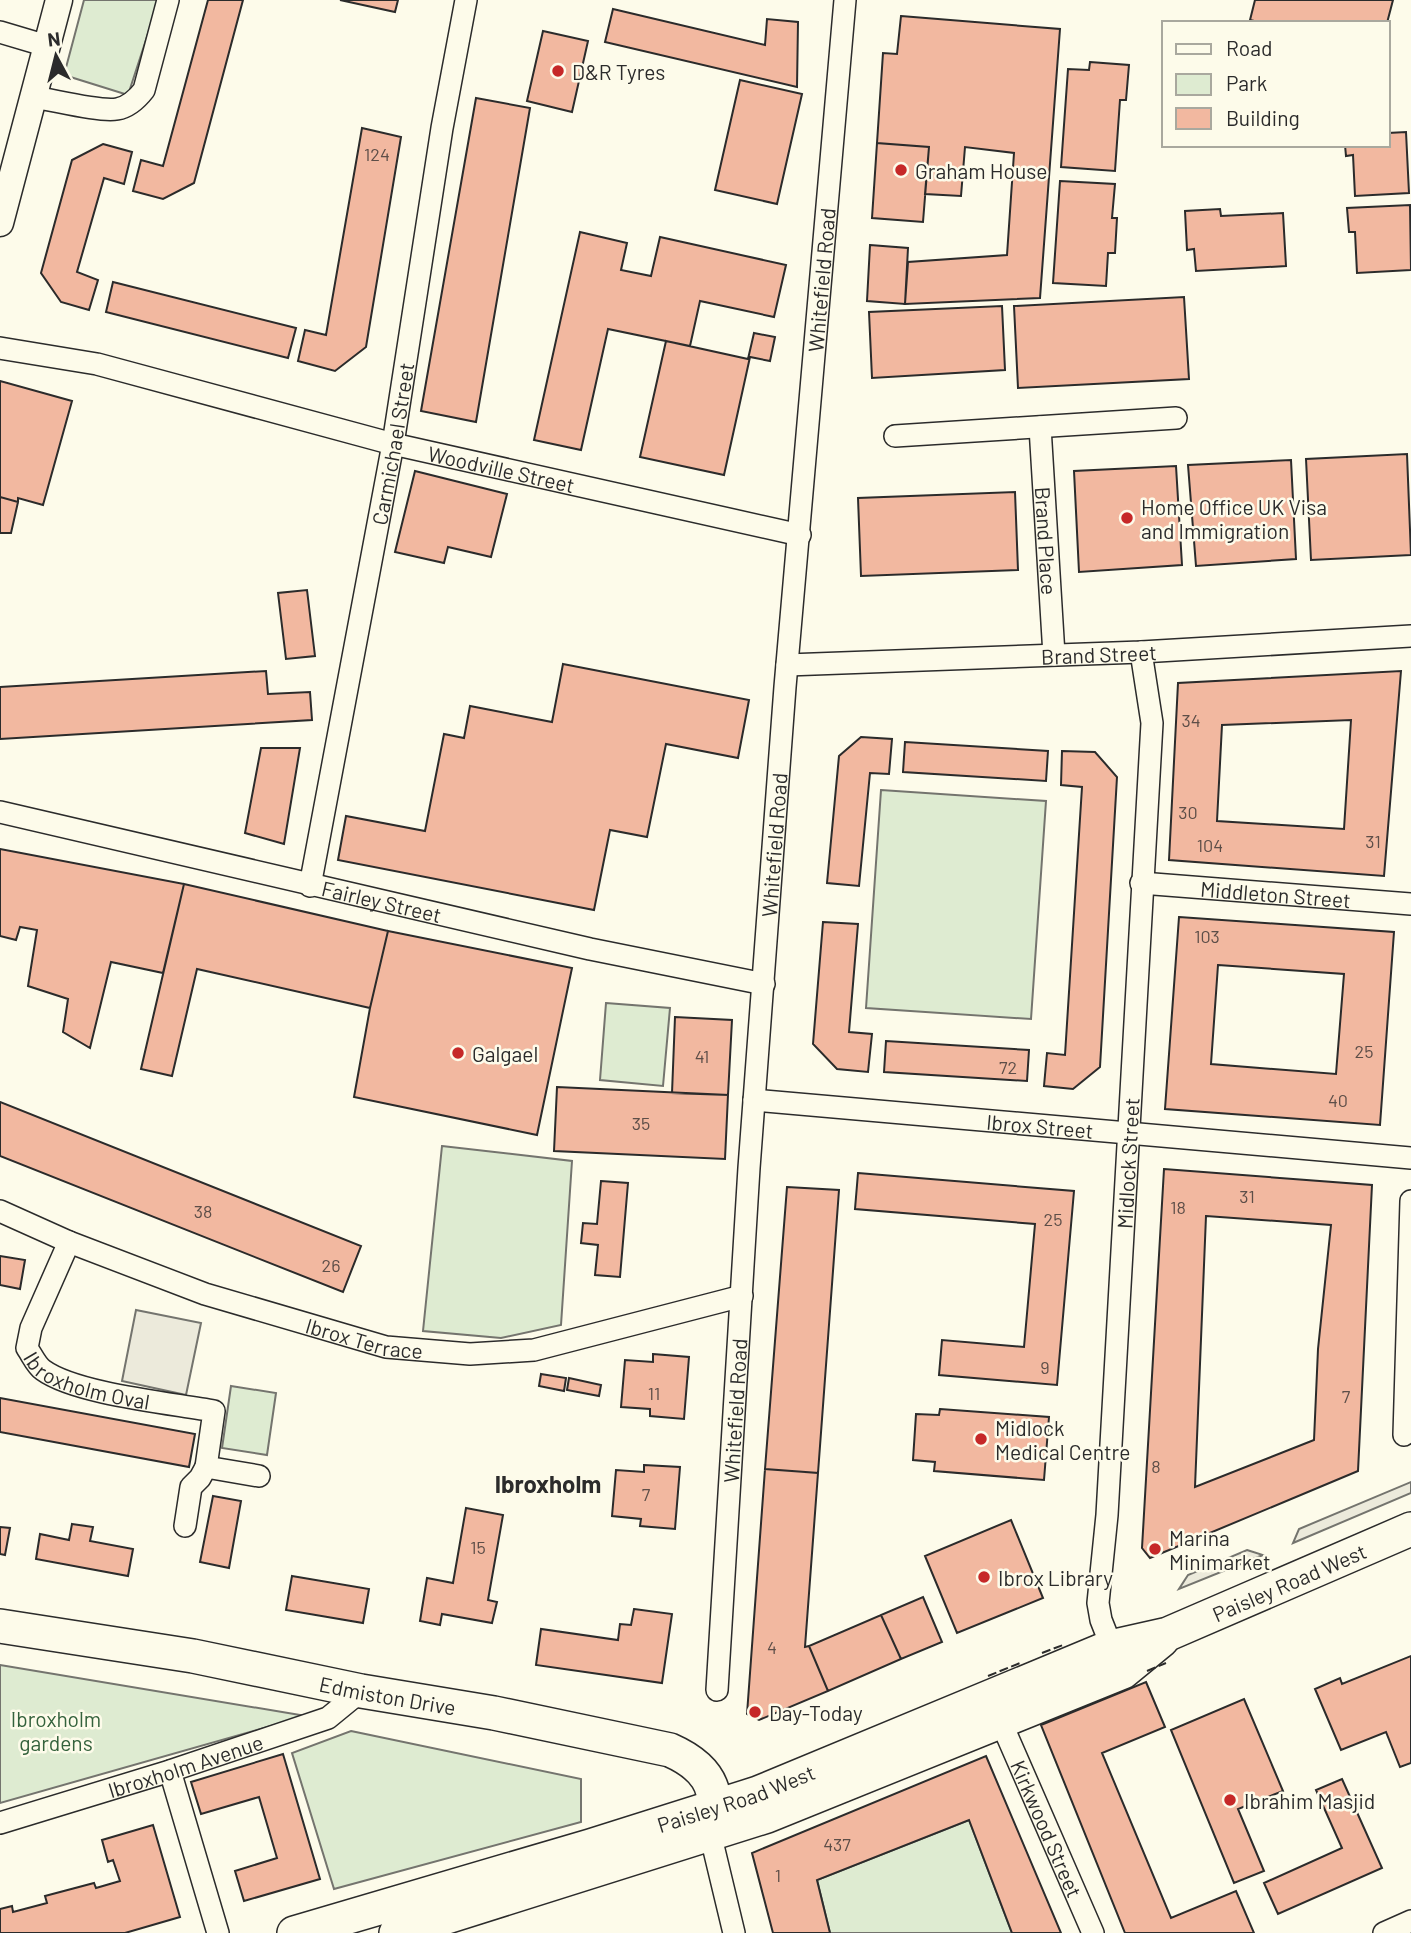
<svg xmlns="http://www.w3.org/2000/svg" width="1411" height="1933" font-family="Barlow,sans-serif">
<rect width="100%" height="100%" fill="#fdfbea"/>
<path fill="#deebd1" stroke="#74746e" stroke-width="2" d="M84 0H159L128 95 64 75Z
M881 790 1046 801 1031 1019 866 1008Z
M606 1003 670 1008 663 1086 600 1080Z
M442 1146 572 1161 561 1325 501 1338 423 1331Z
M231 1386 276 1393 267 1455 222 1448Z
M0 1665 306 1716 0 1803Z
M351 1731 581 1779V1822L334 1889 292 1753Z
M969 1820 1012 1933H830L817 1880Z"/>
<path fill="#eceadb" stroke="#74746e" stroke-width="2" d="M136 1310 201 1323 186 1395 122 1381Z
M1411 1482V1493L1293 1543 1299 1529Z
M1247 1550 1263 1555 1179 1589 1188 1575Z"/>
<path fill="#f2b8a0" stroke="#2b2b2b" stroke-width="2" fill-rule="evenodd" d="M208 0H243L194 183 163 199 133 191 141 160 163 166Z
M340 0H398L395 12Z
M1255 0H1393L1387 23H1263L1250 20Z
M613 9 765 45 767 19 798 22 797 87 605 42Z
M901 16 1060 29 1040 298 905 304 908 262 1007 255 1014 153 965 147 961 196 925 194 929 147 877 143 883 53 897 54Z
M543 31 588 41 572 112 527 101Z
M1090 62 1129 65 1126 100H1120L1115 171 1061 167 1068 69 1089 70Z
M740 80 802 94 777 204 715 190Z
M476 98 530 108 476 422 421 411Z
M362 128 401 137 366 347 335 371 298 361 305 330 326 335Z
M1406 132 1409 193 1355 196 1353 155 1346 156 1345 145H1388V133Z
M877 143 929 147 923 222 872 218Z
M103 144 132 152 124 184 104 178 77 272 98 280 89 310 61 302 41 273 72 160Z
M1060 181 1115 184 1112 218H1117L1115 253H1108L1106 286 1053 283Z
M1410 205 1411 270 1357 273 1355 232H1349L1347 208Z
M1220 209 1221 216 1283 213 1286 266 1196 271 1194 249 1187 250 1185 211Z
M580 232 627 243 621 270 651 276 660 237 786 265 774 317 700 301 690 346 608 329 581 450 534 440Z
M870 245 908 248 905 304 867 301Z
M113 282 296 328 288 358 106 312Z
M1184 297 1189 379 1018 388 1014 306Z
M1002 306 1005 370 872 378 869 312Z
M754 333 775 337 770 361 750 357 724 475 640 457 666 341 748 359Z
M0 381 72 401 43 505 18 498V502L0 497Z
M1407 454 1411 555 1311 560 1306 459Z
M1291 460 1296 559 1196 566 1188 465Z
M1176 466 1182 565 1079 572 1074 471Z
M415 471 507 494 491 557 448 547 444 563 395 552Z
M1015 492 1018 570 861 576 858 498Z
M0 497 18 502 11 533H0Z
M307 590 315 656 286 659 278 593Z
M563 664 749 700 738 758 666 744 647 837 610 830 594 910 338 860 346 816 425 831 444 734 464 738 470 706 552 722Z
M266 671 268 694 310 692 312 720 0 739V687Z
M1401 671 1384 876 1169 860 1178 683ZM1351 720 1344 829 1217 821 1222 725Z
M861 737 892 739 889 774 870 773 859 886 827 883 839 756Z
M905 742 1048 751 1046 781 903 772Z
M261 748H300L284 844 245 833Z
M1062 751 1095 752 1117 777 1100 1067 1073 1089 1044 1086 1047 1053 1065 1055 1082 787 1061 785Z
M0 849 184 884 163 973 111 962 90 1048 63 1032 68 999 28 986 37 930 20 927 16 940 0 936Z
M184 884 388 931 370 1008 197 969 172 1076 141 1069Z
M1179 917 1394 932 1380 1125 1165 1109ZM1218 965 1344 974 1336 1074 1211 1064Z
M823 922 858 924 849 1032 872 1034 868 1072 837 1069 813 1044Z
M388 931 572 968 537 1135 354 1097 370 1008Z
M675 1017 732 1020 728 1095 672 1093Z
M886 1041 1029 1050 1027 1081 884 1072Z
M557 1087 728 1095 725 1159 554 1151Z
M0 1102 361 1246 343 1292 0 1156Z
M1164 1169 1372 1185 1358 1471 1150 1558 1142 1548ZM1206 1216 1331 1225 1318 1349 1314 1440 1195 1487Z
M858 1173 1074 1191 1057 1385 939 1375 942 1340 1024 1347 1035 1224 855 1209Z
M601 1181 628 1183 620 1277 595 1275 598 1245 581 1243 583 1223 597 1224Z
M787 1187 839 1190 818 1473 765 1469Z
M0 1256 25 1260 20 1289 0 1285Z
M653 1354 689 1357 684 1419 650 1416V1409L621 1407 625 1360 653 1362Z
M541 1374 566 1378 564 1391 539 1386Z
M569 1378 601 1385 599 1396 567 1390Z
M0 1398 195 1434 189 1467 0 1432Z
M940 1409 1049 1417 1044 1480 934 1471 935 1462 913 1460 916 1414 939 1415Z
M644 1465 680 1467 675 1529 640 1526 641 1519 612 1516 616 1470 644 1472Z
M765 1469 818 1473 805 1647 809 1646 828 1691 759 1720 747 1714Z
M213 1496 241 1501 229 1568 200 1562Z
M466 1508 503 1515 488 1600 497 1602 492 1623 442 1614 440 1625 420 1621 427 1578 453 1583Z
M1011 1520 1043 1598 957 1633 925 1556Z
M72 1524 93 1527 90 1541 133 1549 128 1576 36 1559 40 1534 69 1540Z
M0 1527 10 1528 5 1555 0 1554Z
M292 1576 369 1589 363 1623 286 1610Z
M923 1597 942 1642 901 1659 881 1615Z
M634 1609 672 1614 662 1683 536 1665 541 1629 618 1640 620 1624 631 1625Z
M881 1615 901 1659 828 1691 809 1646Z
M1411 1656V1763L1400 1767 1386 1732 1341 1750 1315 1689 1340 1678 1342 1684Z
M1146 1682 1165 1727 1102 1753 1171 1918 1236 1891 1254 1933H1125L1041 1725Z
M1244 1699 1283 1791 1238 1809 1264 1871 1234 1883 1171 1730Z
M283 1754 320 1879 244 1901 235 1871 277 1858 259 1797 201 1814 191 1782Z
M986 1756 1061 1933H1012L969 1820 817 1880 830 1933H773L752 1853Z
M1342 1779 1382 1868 1278 1914 1264 1883 1342 1848 1316 1790Z
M153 1825 180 1917 125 1933H0V1909L12 1906 13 1912 47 1903 45 1896 94 1883 96 1888 120 1881 113 1860 108 1862 102 1840Z"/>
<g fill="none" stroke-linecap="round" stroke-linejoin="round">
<g stroke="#2b2b2b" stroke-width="24">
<g id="minor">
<path d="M0 32 47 46"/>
<path d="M33 97C54 100 99 112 117 109 129 107 137 99 144 90L168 0"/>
<path id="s1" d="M0 348 97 364 393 444 800 535"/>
<path id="s2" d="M1040 427 1054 655"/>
<path d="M895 436 1176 418"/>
<path id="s3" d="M787 665 1141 652 1411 636"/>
<path id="s4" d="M0 812 590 949 764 984"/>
<path id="s5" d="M1141 883 1411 904"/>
<path id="s6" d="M310 886 393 444 442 128 466 0"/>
<path id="s7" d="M754 1100 1411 1158"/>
<path id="s8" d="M0 1211 69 1242 205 1294 386 1347 470 1354 534 1350 742 1296"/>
<path id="s9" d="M69 1242 31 1328 27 1348C32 1355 36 1365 43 1370 76 1394 170 1403 214 1411L206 1467 259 1476"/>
<path d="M1404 1435 1411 1201"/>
<path d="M185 1526 191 1487 200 1478 206 1467"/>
<path id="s10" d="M1116 1658 1101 1620 1098 1603 1107 1515 1152 723 1141 652"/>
<path id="s11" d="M717 1690 749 1168 785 687 845 0"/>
<path id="s12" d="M1001 1722 1093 1933"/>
<path d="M170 1771 218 1933"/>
<path id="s13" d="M0 1823 170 1771 328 1718 361 1691"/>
<path d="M710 1833 734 1933"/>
<path d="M1384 1933 1411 1921"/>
</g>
</g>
<g stroke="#2b2b2b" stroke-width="29">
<path id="tertiary" d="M0 223 59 0"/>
</g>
<g stroke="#2b2b2b" stroke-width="36">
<g id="primary">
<path id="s14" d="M0 1626 193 1656 361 1691 494 1713 670 1750C704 1765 721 1786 712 1824"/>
<path id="s15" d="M294 1933 590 1846 758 1793 1110 1647 1168 1634 1411 1529"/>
<path d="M396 1933 767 1816 1123 1672 1162 1640"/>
</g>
</g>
<use href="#minor" stroke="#fdfbea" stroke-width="21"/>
<use href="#tertiary" stroke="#fdfbea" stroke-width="26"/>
<use href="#primary" stroke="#fdfbea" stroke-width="33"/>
<path stroke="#2b2b2b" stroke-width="2" stroke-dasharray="9 3.5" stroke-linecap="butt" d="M1042 1653 1063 1645
M1147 1671 1166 1663
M988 1676 1020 1663"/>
</g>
<g fill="#c62828" stroke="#fdfbea" stroke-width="2.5">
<circle cx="558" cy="71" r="7"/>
<circle cx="901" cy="170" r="7"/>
<circle cx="1127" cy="518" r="7"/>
<circle cx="458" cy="1053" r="7"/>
<circle cx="981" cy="1439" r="7"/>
<circle cx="1155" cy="1549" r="7"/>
<circle cx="984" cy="1577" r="7"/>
<circle cx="755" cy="1712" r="7"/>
<circle cx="1230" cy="1800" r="7"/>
</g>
<g text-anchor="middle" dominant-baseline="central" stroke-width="5" stroke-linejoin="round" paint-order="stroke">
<g font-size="18" fill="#5d4e48">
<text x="377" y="154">124</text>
<text x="1191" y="720">34</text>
<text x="1188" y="812">30</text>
<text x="1373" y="841">31</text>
<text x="1210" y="845">104</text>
<text x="1207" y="936">103</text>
<text x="1364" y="1051">25</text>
<text x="702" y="1056">41</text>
<text x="1008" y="1067">72</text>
<text x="1338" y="1100">40</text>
<text x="641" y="1123">35</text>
<text x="1247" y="1196">31</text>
<text x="1178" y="1207">18</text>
<text x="203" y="1211">38</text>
<text x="1053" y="1219">25</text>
<text x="331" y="1265">26</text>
<text x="1045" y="1367">9</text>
<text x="654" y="1393">11</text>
<text x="1346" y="1396">7</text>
<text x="1156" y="1466">8</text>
<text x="646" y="1494">7</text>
<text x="478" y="1547">15</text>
<text x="772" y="1647">4</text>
<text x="837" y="1844">437</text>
<text x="778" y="1875">1</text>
</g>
<g font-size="21" fill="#2b2b2b" stroke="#fdfbea" text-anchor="start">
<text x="572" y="71">D&amp;R Tyres</text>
<text x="915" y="170">Graham House</text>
<text x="1141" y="506">Home Office UK Visa<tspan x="1141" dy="24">and Immigration</tspan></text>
<text x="472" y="1053">Galgael</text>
<text x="995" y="1427">Midlock<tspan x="995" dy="24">Medical Centre</tspan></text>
<text x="1169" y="1537">Marina<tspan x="1169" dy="24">Minimarket</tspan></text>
<text x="998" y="1577">Ibrox Library</text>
<text x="769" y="1712">Day-Today</text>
<text x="1244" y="1800">Ibrahim Masjid</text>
</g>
<g font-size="21" fill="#2b2b2b" stroke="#fdfbea">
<text stroke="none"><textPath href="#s11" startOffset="1414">Whitefield Road</textPath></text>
<text stroke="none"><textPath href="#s6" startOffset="450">Carmichael Street</textPath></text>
<text stroke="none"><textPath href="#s1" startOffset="516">Woodville Street</textPath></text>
<text stroke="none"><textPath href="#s2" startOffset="114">Brand Place</textPath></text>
<text stroke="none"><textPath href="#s3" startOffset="312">Brand Street</textPath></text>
<text stroke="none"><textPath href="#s11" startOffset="847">Whitefield Road</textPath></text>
<text stroke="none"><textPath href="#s5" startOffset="135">Middleton Street</textPath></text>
<text stroke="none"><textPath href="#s4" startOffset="392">Fairley Street</textPath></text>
<text stroke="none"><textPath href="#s7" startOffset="287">Ibrox Street</textPath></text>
<text stroke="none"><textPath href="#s10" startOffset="499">Midlock Street</textPath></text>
<text stroke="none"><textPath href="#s8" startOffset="387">Ibrox Terrace</textPath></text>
<text stroke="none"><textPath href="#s9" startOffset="187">Ibroxholm Oval</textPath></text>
<text stroke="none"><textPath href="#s11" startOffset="280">Whitefield Road</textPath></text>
<text stroke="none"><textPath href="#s15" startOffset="1057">Paisley Road West</textPath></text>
<text stroke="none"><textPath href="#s14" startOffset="394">Edmiston Drive</textPath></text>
<text stroke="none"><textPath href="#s13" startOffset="194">Ibroxholm Avenue</textPath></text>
<text stroke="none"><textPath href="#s15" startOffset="462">Paisley Road West</textPath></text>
<text stroke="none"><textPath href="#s12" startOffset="116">Kirkwood Street</textPath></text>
</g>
<g font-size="21" fill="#34623c" stroke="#fdfbea">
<text x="56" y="1718">Ibroxholm<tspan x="56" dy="24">gardens</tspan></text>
</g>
<g font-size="24" font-weight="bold" fill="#2b2b2b" stroke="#fdfbea">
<text x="548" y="1483">Ibroxholm</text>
</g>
</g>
<rect x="1162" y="21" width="228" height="126" fill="#fdfbea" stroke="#a9a89e" stroke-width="2"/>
<rect x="1176" y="44" width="35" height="10" fill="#fdfbea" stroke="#a9a89e" stroke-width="2"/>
<text x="1226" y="56" font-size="21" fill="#2b2b2b">Road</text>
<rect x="1176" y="74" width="35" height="21" fill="#deebd1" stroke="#a9a89e" stroke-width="2"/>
<text x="1226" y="91" font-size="21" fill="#2b2b2b">Park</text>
<rect x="1176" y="108" width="35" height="21" fill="#f2b8a0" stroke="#a9a89e" stroke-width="2"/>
<text x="1226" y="126" font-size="21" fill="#2b2b2b">Building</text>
<g transform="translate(56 56) rotate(353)" stroke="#fdfbea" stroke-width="5" paint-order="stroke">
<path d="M0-5L12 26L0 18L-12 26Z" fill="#2b2b2b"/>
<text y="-10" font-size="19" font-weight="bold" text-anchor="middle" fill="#2b2b2b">N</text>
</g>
</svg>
